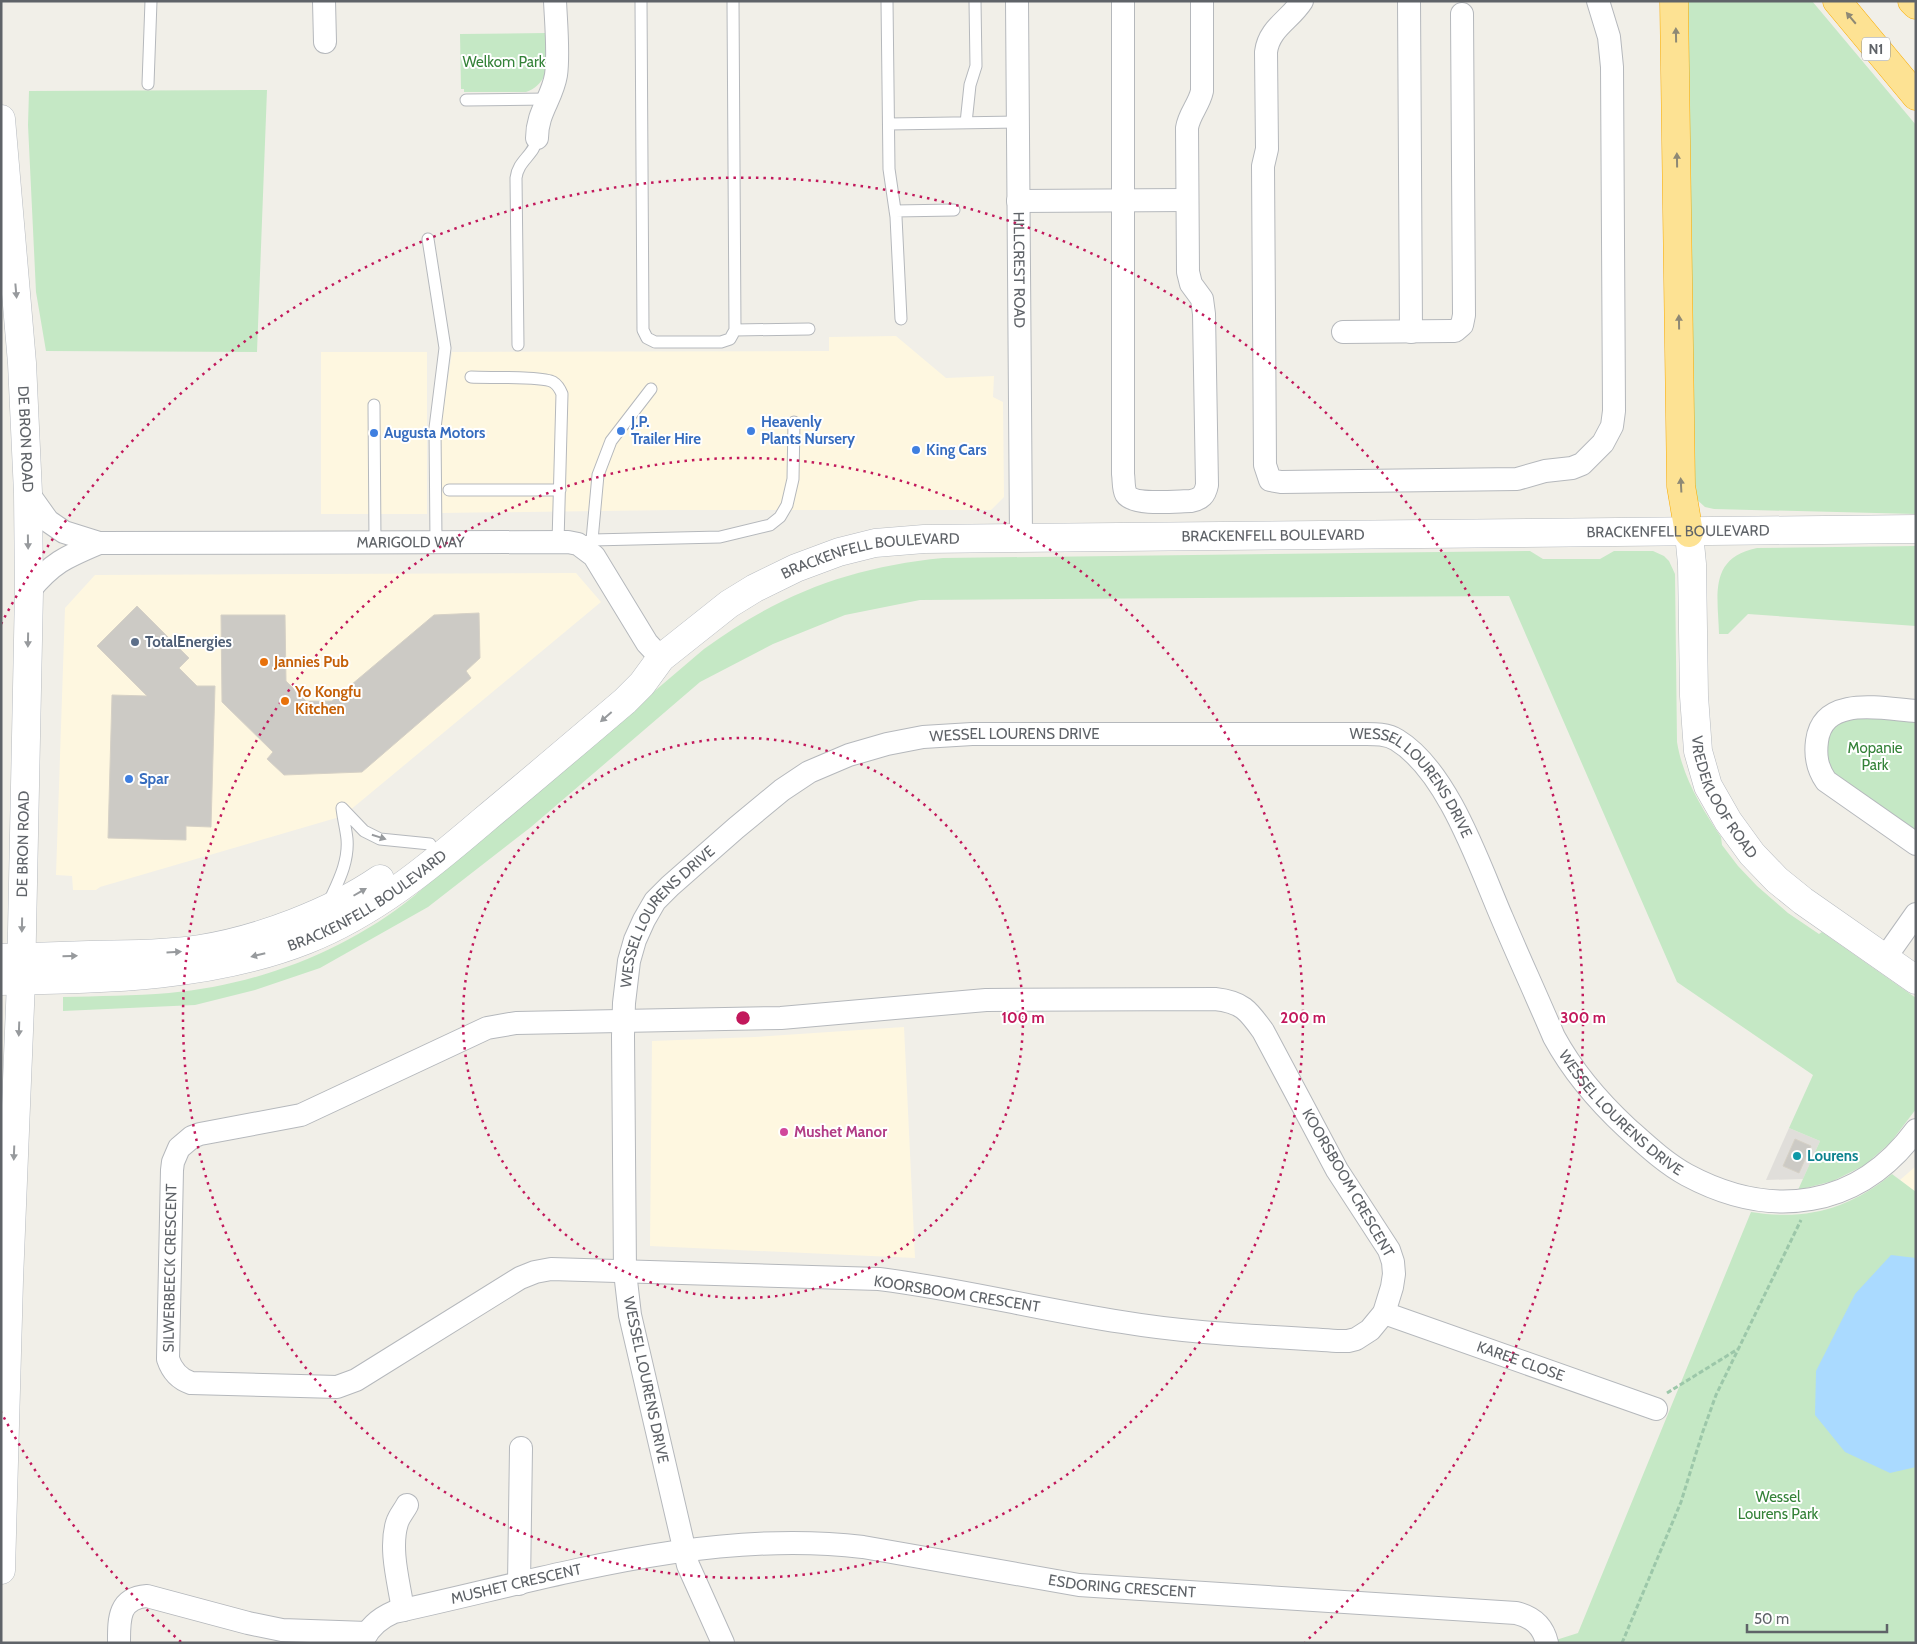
<svg xmlns="http://www.w3.org/2000/svg" width="1917" height="1644" font-family="Cabin,sans-serif">
<rect width="100%" height="100%" fill="#f1efe8"/>
<path fill="#fef7e0" d="M896 336 946 378 994 376 993 397 1003 402 1004 497 991 510H672L441 513 440 431 452 352 829 351V337Z
M321 352H427V514H321Z
M576 573 601 602 343 816 100 887 96 890H73L72 876 56 875 65 608 95 575Z
M904 1027 915 1258 650 1246 652 1041 755 1037Z
M1916 1166V1192L1900 1180Z"/>
<path fill="#e0deda" d="M1789 1128 1820 1141 1803 1179 1766 1180Z"/>
<path fill="#c5e8c5" d="M1683 1H1812L1916 125V514L1714 509 1705 507 1694 497Z
M547 33C548 56 552 83 526 92H464V89H461L460 34Z
M267 90 257 352 46 351 36 292 28 125 29 91Z
M1916 546V626L1748 614 1728 634H1719C1718 596 1708 558 1757 548Z
M1530 551 1543 559H1600L1614 551H1653L1664 556 1669 561 1675 574 1677 742C1683 778 1701 807 1721 837L1722 845 1738 866 1757 886 1788 913 1819 934 1822 932 1916 998V1109L1891 1142 1865 1165 1833 1181 1798 1190 1820 1141 1789 1128 1813 1075 1677 982 1509 596 920 600 845 615 773 644 700 682 531 827 428 907 320 968 255 990 195 1005 63 1011V997C98 996 134 996 169 993 257 985 345 952 414 896L704 649C779 594 851 567 943 558Z
M1850 715 1916 720V834L1829 769 1826 762 1829 731Z
M1892 1174 1916 1192V1643H1556V1640L1578 1633 1751 1212C1806 1221 1849 1209 1892 1174Z"/>
<path fill="#aadaff" d="M1891 1255 1916 1258V1467L1890 1473 1845 1452 1815 1415 1816 1371 1855 1294Z"/>
<path fill="#cccac5" stroke="#d6d1c6" d="M137 606 189 658 179 668 197 686H215L211 827 186 826V840L108 838 112 695 147 696 97 646Z
M479 613 480 658 466 671 471 678 362 772 284 775 267 759 273 752 222 702 221 615H285L286 681 306 701H332L434 615Z
M1795 1139 1811 1146 1799 1173 1783 1166Z"/>
<g fill="none" stroke-linecap="round" stroke-linejoin="round">
<g stroke="#b5b8bc" stroke-width="13">
<path id="lane" d="M641 1 643 330 647 338 655 342H721L730 339 735 330 733 1
M887 1 889 169 896 217 901 319
M148 84 151 1
M466 100 548 99
M966 123 970 85 976 66 975 1
M889 124 1018 122
M895 211 954 210
M428 239 445 348 435 428 436 542
M735 330 809 329
M518 345 516 178C518 160 535 155 537 138
M471 377C486 378 543 376 553 382 558 385 560 389 562 394L558 542
M374 405 375 542
M449 490H560
M592 540 598 475 611 441 651 389
M578 544 592 540 720 537 770 525 780 517 787 505 793 479 794 422
M342 808 364 831 380 839 430 844
M329 902C338 882 349 862 347 839 346 829 343 818 342 808"/>
</g>
<g stroke="#b5b8bc" stroke-width="24">
<g id="street">
<path d="M324 1 325 42"/>
<path id="s1" d="M1017 1 1021 538"/>
<path d="M1123 1V474C1124 480 1123 488 1126 494 1134 506 1177 501 1191 501 1201 499 1205 495 1207 485L1204 314 1202 299 1191 284 1188 272 1187 128C1189 114 1199 105 1202 91V1"/>
<path d="M1302 1C1290 20 1269 28 1266 52L1267 149 1263 166 1265 465 1270 480 1281 482 1517 479 1545 471 1572 468 1582 464 1603 443 1612 426 1614 411 1612 67 1609 37 1598 1"/>
<path d="M1409 1 1411 332"/>
<path d="M537 138C537 112 552 99 556 75 559 54 556 23 555 1"/>
<path d="M1018 201 1187 200"/>
<path d="M1343 332 1450 331H1455L1462 325 1464 315 1462 14"/>
<path id="s2" d="M28 493 48 521 64 532 99 543 568 542 578 544 594 556 647 643 661 658"/>
<path d="M29 591C53 562 66 557 99 543"/>
<path d="M1916 711C1884 709 1823 694 1817 741 1815 756 1817 768 1826 781L1916 844"/>
<path d="M1885 958 1916 914"/>
<path d="M1215 999C1242 1002 1248 1010 1263 1031L1337 1170 1389 1250 1393 1262 1394 1274 1392 1287 1384 1313 1370 1330 1356 1339 1348 1341H1337C1266 1336 1193 1334 1122 1322 1041 1310 961 1289 879 1279L551 1269 535 1272 520 1278 356 1380 337 1387 191 1383C179 1379 172 1371 168 1359L172 1170 173 1162 179 1148 192 1137 200 1134 301 1115 487 1028 516 1023 781 1018 986 1000Z"/>
<path id="s3" d="M1384 1313 1656 1409"/>
<path d="M519 1584 521 1448"/>
<path d="M403 1610C399 1583 389 1549 397 1523 399 1516 404 1511 407 1505"/>
<path d="M119 1643C119 1620 118 1598 147 1596L248 1623 282 1630 367 1633"/>
<path id="s4" d="M362 1643C368 1628 380 1618 394 1612 547 1579 705 1528 863 1547L1079 1585 1516 1613C1533 1617 1543 1626 1547 1643"/>
<path id="s5" d="M723 1643 688 1565 630 1315 625 1272 623 1036 624 1003 629 961 635 940 644 920 655 901 670 886 736 828 782 790 809 772 849 755 887 744 923 737 972 734H1360C1372 734 1386 733 1397 740 1448 771 1479 865 1502 918 1519 958 1537 997 1554 1037 1573 1072 1598 1101 1627 1128 1646 1145 1665 1163 1687 1175 1771 1220 1858 1209 1916 1130"/>
</g>
</g>
<g stroke="#b6babf" stroke-width="29">
<g id="secondary">
<path id="s6" d="M1 119 22 363 28 493 29 591 21 981 9 1280 1 1570"/>
<path id="s7" d="M1689 533 1692 564 1694 696 1698 751 1708 786 1728 821 1752 854 1777 880 1803 901 1916 980"/>
<path d="M1 958C31 957 60 956 89 955 126 954 163 955 200 949 258 940 332 912 380 879"/>
<path id="s8" d="M1 981C103 979 210 978 306 940 374 913 429 867 484 820 531 781 578 741 625 701L642 684 661 658 729 604 755 588 796 568 839 552 875 543 924 539 1916 529"/>
</g>
</g>
<g stroke="#f9ab00" stroke-width="29">
<path id="highway" d="M1674 1 1681 486 1689 533
M1837 1 1916 96
M1912 1 1916 5"/>
</g>
<path stroke="#9cc7a9" stroke-width="3" stroke-dasharray="5 2.5" stroke-linecap="butt" d="M1667 1393 1738 1349
M1622 1643 1681 1502 1702 1434 1716 1395 1801 1220"/>
<use href="#lane" stroke="#fff" stroke-width="11"/>
<use href="#street" stroke="#fff" stroke-width="22"/>
<use href="#secondary" stroke="#fff" stroke-width="28"/>
<use href="#highway" stroke="#fde293" stroke-width="28"/>
</g>
<defs><path id="oneway-solid" d="M-6-.8H1V-3.2L6.5 0L1 3.2V.8H-6Z" transform="scale(1.25)"/></defs>
<g fill="#8e8975">
<use href="#oneway-solid" transform="translate(1851 18) rotate(-130)"/>
<use href="#oneway-solid" transform="translate(1676 35) rotate(-91)"/>
<use href="#oneway-solid" transform="translate(1677 160) rotate(-91)"/>
<use href="#oneway-solid" transform="translate(1679 322) rotate(-91)"/>
<use href="#oneway-solid" transform="translate(1681 485) rotate(-93)"/>
</g>
<g fill="#979a9d">
<use href="#oneway-solid" transform="translate(16 291) rotate(85)"/>
<use href="#oneway-solid" transform="translate(28 542) rotate(89)"/>
<use href="#oneway-solid" transform="translate(28 640) rotate(91)"/>
<use href="#oneway-solid" transform="translate(606 717) rotate(139)"/>
<use href="#oneway-solid" transform="translate(379 837) rotate(18)"/>
<use href="#oneway-solid" transform="translate(360 892) rotate(-30)"/>
<use href="#oneway-solid" transform="translate(22 925) rotate(91)"/>
<use href="#oneway-solid" transform="translate(174 952) rotate(-3)"/>
<use href="#oneway-solid" transform="translate(258 955) rotate(166)"/>
<use href="#oneway-solid" transform="translate(70 956) rotate(-1)"/>
<use href="#oneway-solid" transform="translate(19 1029) rotate(92)"/>
<use href="#oneway-solid" transform="translate(14 1153) rotate(92)"/>
</g>
<g fill="none" stroke="#c2185b" stroke-width="2.5" stroke-dasharray="2.5 5">
<circle cx="743" cy="1018" r="280"/>
<circle cx="743" cy="1018" r="560"/>
<path d="M181 1642A840 840 0 0 1 1 1412M1 624A840 840 0 1 1 1305 1642"/>
</g>
<g fill="#3f7fe0" stroke="#fff" stroke-width="2">
<circle cx="621" cy="431" r="5"/>
<circle cx="751" cy="431" r="5"/>
<circle cx="374" cy="433" r="5"/>
<circle cx="916" cy="450" r="5"/>
<circle cx="129" cy="779" r="5"/>
</g>
<circle fill="#5c6f8a" stroke="#fff" stroke-width="2" cx="135" cy="642" r="5"/>
<g fill="#e8710a" stroke="#fff" stroke-width="2">
<circle cx="264" cy="662" r="5"/>
<circle cx="285" cy="701" r="5"/>
</g>
<circle fill="#d1479c" stroke="#fff" stroke-width="2" cx="784" cy="1132" r="5"/>
<circle fill="#0f9aa8" stroke="#fff" stroke-width="2" cx="1797" cy="1156" r="5"/>
<g text-anchor="middle" dominant-baseline="central" stroke-width="4" stroke-linejoin="round" paint-order="stroke">
<rect fill="#fff" stroke="#8f9295" stroke-width="1" x="1862" y="37.5" width="28" height="23" rx="4"/>
<g font-size="14" font-weight="bold" fill="#5f6368">
<text x="1876" y="49">N1</text>
</g>
<g font-size="15" fill="#348238" stroke="#fff">
<text x="504" y="62">Welkom Park</text>
<text x="1875" y="748">Mopanie<tspan x="1875" dy="17">Park</tspan></text>
<text x="1778" y="1497">Wessel<tspan x="1778" dy="17">Lourens Park</tspan></text>
</g>
<g font-size="15" fill="#5f6368" stroke="#fff">
<text stroke="none"><textPath href="#s1" startOffset="269">HILLCREST ROAD</textPath></text>
<text stroke="none"><textPath href="#s6" startOffset="321">DE BRON ROAD</textPath></text>
<text stroke="none"><textPath href="#s8" startOffset="1815">BRACKENFELL BOULEVARD</textPath></text>
<text stroke="none"><textPath href="#s8" startOffset="1410">BRACKENFELL BOULEVARD</textPath></text>
<text stroke="none"><textPath href="#s2" startOffset="402">MARIGOLD WAY</textPath></text>
<text stroke="none"><textPath href="#s8" startOffset="1005">BRACKENFELL BOULEVARD</textPath></text>
<text stroke="none"><textPath href="#s5" startOffset="1175">WESSEL LOURENS DRIVE</textPath></text>
<text stroke="none"><textPath href="#s5" startOffset="1595">WESSEL LOURENS DRIVE</textPath></text>
<text stroke="none"><textPath href="#s7" startOffset="271">VREDEKLOOF ROAD</textPath></text>
<text transform="translate(23 844) rotate(-89)">DE BRON ROAD</text>
<text stroke="none"><textPath href="#s8" startOffset="382">BRACKENFELL BOULEVARD</textPath></text>
<text stroke="none"><textPath href="#s5" startOffset="755">WESSEL LOURENS DRIVE</textPath></text>
<text stroke="none"><textPath href="#s5" startOffset="2000">WESSEL LOURENS DRIVE</textPath></text>
<text transform="translate(1348 1183) rotate(60)">KOORSBOOM CRESCENT</text>
<text transform="translate(170 1268) rotate(-89)">SILWERBEECK CRESCENT</text>
<text transform="translate(957 1294) rotate(9)">KOORSBOOM CRESCENT</text>
<text stroke="none"><textPath href="#s3" startOffset="145">KAREE CLOSE</textPath></text>
<text transform="translate(646 1380) rotate(78)">WESSEL LOURENS DRIVE</text>
<text stroke="none"><textPath href="#s4" startOffset="171">MUSHET CRESCENT</textPath></text>
<text stroke="none"><textPath href="#s4" startOffset="784">ESDORING CRESCENT</textPath></text>
</g>
<g font-size="15" font-weight="bold" fill="#366cbe" stroke="#fff" text-anchor="start">
<text x="631" y="422">J.P.<tspan x="631" dy="17">Trailer Hire</tspan></text>
<text x="761" y="422">Heavenly<tspan x="761" dy="17">Plants Nursery</tspan></text>
<text x="384" y="433">Augusta Motors</text>
<text x="926" y="450">King Cars</text>
<text x="139" y="779">Spar</text>
</g>
<g font-size="15" font-weight="bold" fill="#4e5e75" stroke="#fff" text-anchor="start">
<text x="145" y="642">TotalEnergies</text>
</g>
<g font-size="15" font-weight="bold" fill="#c56008" stroke="#fff" text-anchor="start">
<text x="274" y="662">Jannies Pub</text>
<text x="295" y="692">Yo Kongfu<tspan x="295" dy="17">Kitchen</tspan></text>
</g>
<g font-size="15" font-weight="bold" fill="#b23c85" stroke="#fff" text-anchor="start">
<text x="794" y="1132">Mushet Manor</text>
</g>
<g font-size="15" font-weight="bold" fill="#0d838f" stroke="#fff" text-anchor="start">
<text x="1807" y="1156">Lourens</text>
</g>
</g>
<circle cx="743" cy="1018" r="8" fill="#c2185b" stroke="#fff" stroke-width="2.5"/>
<g font-size="15" text-anchor="middle" font-weight="bold" fill="#c2185b" stroke="#fff" stroke-width="4" stroke-linejoin="round" paint-order="stroke">
<text x="1023" y="1023">100 m</text>
<text x="1303" y="1023">200 m</text>
<text x="1583" y="1023">300 m</text>
</g>
<rect width="1917" height="1644" fill="none" stroke="#5f6368" stroke-width="5"/>
<path d="M1747 1624v8h140v-8" fill="none" stroke="#5f6368" stroke-width="2.5"/>
<text x="1754" y="1624" font-size="15" fill="#5f6368" stroke="#ffffff" stroke-width="4" paint-order="stroke">50 m</text>
</svg>
